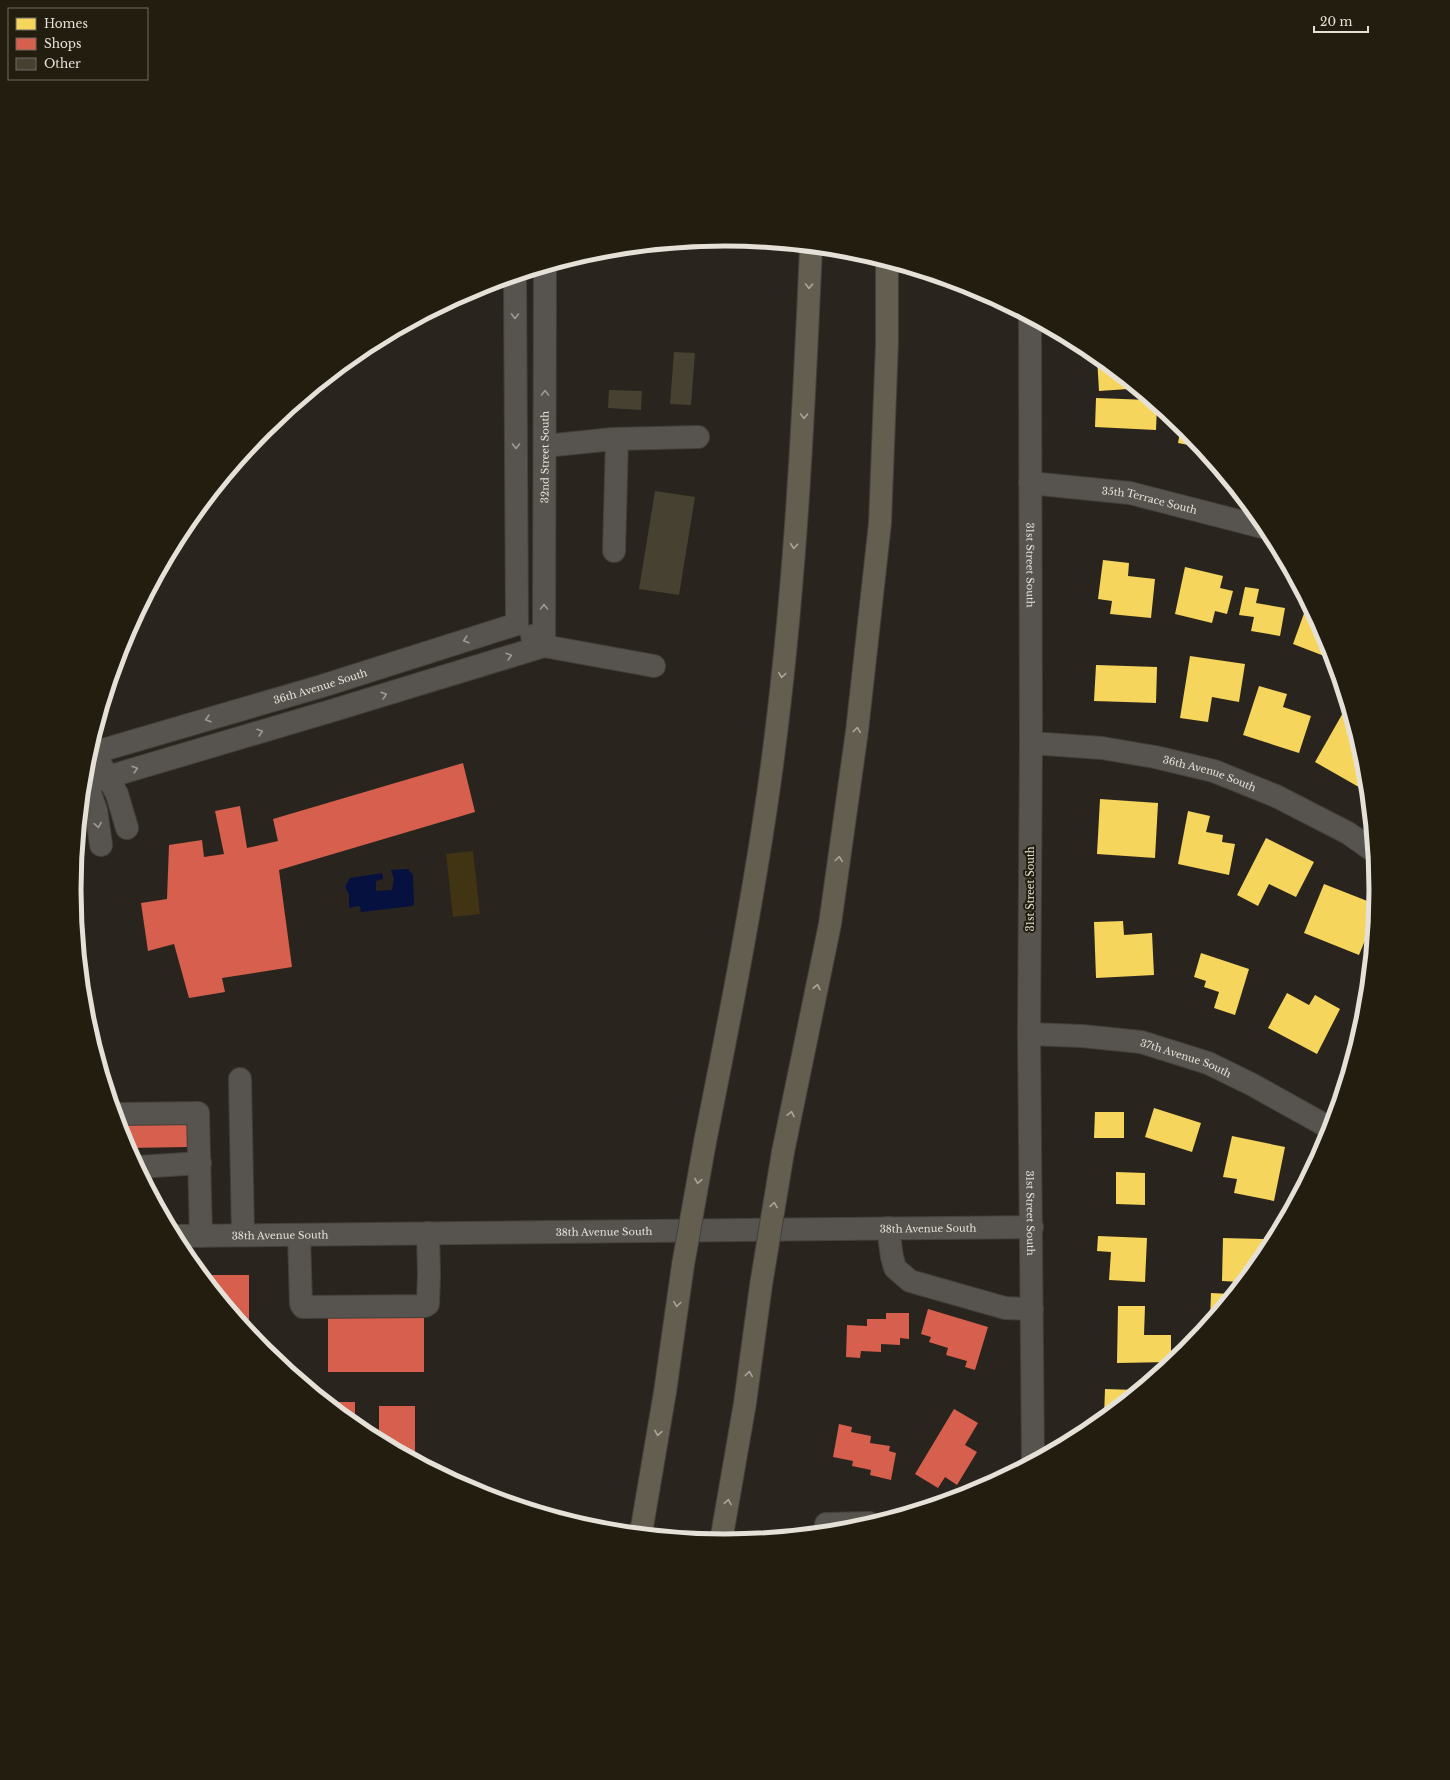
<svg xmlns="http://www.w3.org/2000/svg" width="1450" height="1780" font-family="'Libre Baskerville',serif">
<rect width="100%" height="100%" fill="#29251e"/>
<path fill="#413412" d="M473 851 480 914 453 917 446 854Z"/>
<path fill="#071140" d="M408 869 413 875 414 903 413 906 361 912 360 907 358 906 350 908 349 907V895L345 886 350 878 382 873 383 879 376 881V891L392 890 394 879 391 870Z"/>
<path fill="#f6d55c" d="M1097 357 1128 382V389L1099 391Z
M1096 398 1149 400 1157 406 1156 430 1095 427Z
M1181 426 1185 430 1199 447 1178 443Z
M1103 560 1129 563 1128 576 1155 579 1151 618 1110 614 1112 601 1098 599Z
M1185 567 1223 576 1220 588 1233 591 1227 614 1215 611 1212 623 1175 614Z
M1245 587 1259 589 1256 603 1285 608 1280 636 1251 631 1254 617 1239 615Z
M1307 605 1327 641 1332 659 1293 644Z
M1190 656 1245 664 1239 702 1212 697 1208 722 1180 718Z
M1096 665 1157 667 1156 703 1094 701Z
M1259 686 1287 694 1283 707 1311 716 1299 753 1243 735Z
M1344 711 1349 714 1364 763 1366 787 1364 790 1315 762Z
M1100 799 1158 803 1155 858 1097 854Z
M1188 811 1210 816 1206 832 1223 835 1222 842 1235 844 1229 875 1178 864Z
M1266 838 1314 862 1296 897 1269 884 1258 906 1237 895Z
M1324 884 1375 904 1373 921 1359 955 1304 933Z
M1123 921 1124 935 1152 933 1154 975 1096 978 1094 922Z
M1201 953 1249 969 1235 1015 1214 1008 1219 992 1204 987 1206 981 1194 977Z
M1287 993 1309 1005 1315 995 1340 1009 1317 1054 1268 1028Z
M1154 1108 1201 1123 1192 1152 1145 1137Z
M1095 1112H1124V1138H1094Z
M1232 1136 1285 1147 1274 1201 1234 1193 1237 1179 1223 1177Z
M1116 1172 1145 1173V1205L1116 1204Z
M1098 1236 1147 1238 1145 1282 1109 1280 1111 1252 1097 1251Z
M1223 1238 1263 1239V1256L1241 1282 1222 1281Z
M1211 1293 1231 1294 1210 1320Z
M1118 1306H1145L1144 1335H1171V1362L1117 1363Z
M1105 1389 1135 1390V1391L1104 1417Z"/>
<path fill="#d6604d" d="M463 763 475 812 279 870 292 967 222 978 225 992 189 998 174 944 148 951 141 903 167 899 169 845 202 840 204 857 224 854 215 811 240 806 247 848 278 841 273 819Z
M187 1122V1147L128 1148 119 1123Z
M203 1275H249V1324H243Z
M928 1309 988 1327 975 1370 965 1367 967 1361 946 1355 948 1348 929 1342 931 1337 921 1334Z
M328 1313H424V1372H328Z
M886 1313H909V1339L900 1338V1345L881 1344V1352L861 1351 860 1358 846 1357 847 1325 867 1326V1319H886Z
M328 1402H355V1425Z
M379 1406H415V1459L379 1439Z
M954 1409 978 1423 965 1445 977 1452 957 1485 945 1477 938 1488 915 1474Z
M839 1424 852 1427 851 1432 871 1436 870 1443 890 1446 889 1451 896 1453 891 1480 870 1475 871 1470 852 1466 853 1461 833 1457Z"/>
<path fill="#474132" d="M674 352 695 353 691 405 670 404Z
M609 390 642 391 641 410 608 408Z
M655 491 695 497 679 595 639 589Z"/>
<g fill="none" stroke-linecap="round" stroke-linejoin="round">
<g stroke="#43403a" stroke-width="24">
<g id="minor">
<path d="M515 277 517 624"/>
<path id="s1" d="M1030 318 1031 743 1029 1034 1033 1460"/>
<path d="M545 446 613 439 698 437"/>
<path id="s2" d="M1030 483 1130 493 1266 528"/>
<path d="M614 551 617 439"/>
<path d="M532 636 544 646 654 666"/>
<path id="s3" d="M544 646 545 268"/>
<path id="s4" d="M1031 743 1102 748 1155 757 1214 771 1276 796 1348 833 1372 850"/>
<path id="s5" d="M89 754 322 686 517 624"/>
<path d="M101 765 117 794 127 828"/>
<path d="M85 780 96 810 101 845"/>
<path d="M84 784 334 710 544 646"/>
<path id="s6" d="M1029 1034 1082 1036 1141 1042 1208 1063 1251 1084 1330 1128"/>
<path d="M240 1079 243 1235"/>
<path d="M116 1114 198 1113 201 1236"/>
<path d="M139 1167 200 1163"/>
<path d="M888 1228 892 1257 895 1268 910 1281 1005 1308 1032 1309"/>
<path d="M299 1235 301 1304 303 1307 425 1306 428 1304 429 1274 428 1233"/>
<path id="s7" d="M175 1236 1032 1227"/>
<path d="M826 1524 869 1523"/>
</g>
</g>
<g stroke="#43403a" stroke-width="24">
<path id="highway" d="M705 1142C728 1027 751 911 768 794 794 613 803 430 811 247
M783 1152 830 924 857 731 880 523 887 343V262
M641 1533 665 1392 683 1265
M721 1541 745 1403 761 1285"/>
</g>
<use href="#minor" stroke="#57544f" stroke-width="22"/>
<use href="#highway" stroke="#645e51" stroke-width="22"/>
<g stroke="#43403a" stroke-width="24" stroke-linecap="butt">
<path id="highway-bridge" d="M683 1265 705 1142
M761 1285 783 1152"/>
</g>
<use href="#highway-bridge" stroke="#645e51" stroke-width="22"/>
</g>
<defs><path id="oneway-chevron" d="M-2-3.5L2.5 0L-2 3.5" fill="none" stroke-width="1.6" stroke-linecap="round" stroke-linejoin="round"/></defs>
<g stroke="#aba69b">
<use href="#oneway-chevron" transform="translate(809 286) rotate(92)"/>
<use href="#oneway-chevron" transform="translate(804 416) rotate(92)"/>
<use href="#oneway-chevron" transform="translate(794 546) rotate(95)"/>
<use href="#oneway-chevron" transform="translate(782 675) rotate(97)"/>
<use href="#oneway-chevron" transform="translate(857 730) rotate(-83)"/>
<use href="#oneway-chevron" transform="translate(839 859) rotate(-82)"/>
<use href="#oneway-chevron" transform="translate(817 987) rotate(-78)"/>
<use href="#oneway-chevron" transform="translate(791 1114) rotate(-78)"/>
<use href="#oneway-chevron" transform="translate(698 1181) rotate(100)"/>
<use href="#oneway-chevron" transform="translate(774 1205) rotate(-81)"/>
<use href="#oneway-chevron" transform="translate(677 1304) rotate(98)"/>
<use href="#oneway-chevron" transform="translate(749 1374) rotate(-83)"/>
<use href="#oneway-chevron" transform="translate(658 1433) rotate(100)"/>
<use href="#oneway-chevron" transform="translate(728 1502) rotate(-80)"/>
</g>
<g stroke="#9e9a94">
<use href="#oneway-chevron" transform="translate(515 316) rotate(90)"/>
<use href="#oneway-chevron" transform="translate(545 393) rotate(-90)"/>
<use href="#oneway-chevron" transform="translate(516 446) rotate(90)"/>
<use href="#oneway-chevron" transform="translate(544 607) rotate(-90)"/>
<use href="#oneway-chevron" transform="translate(466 640) rotate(163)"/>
<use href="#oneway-chevron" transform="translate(509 656) rotate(-17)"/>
<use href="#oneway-chevron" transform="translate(384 695) rotate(-17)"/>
<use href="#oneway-chevron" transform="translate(208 719) rotate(164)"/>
<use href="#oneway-chevron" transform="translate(260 732) rotate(-17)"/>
<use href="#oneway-chevron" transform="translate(135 769) rotate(-17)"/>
<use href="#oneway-chevron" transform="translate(98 825) rotate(81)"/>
</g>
<g text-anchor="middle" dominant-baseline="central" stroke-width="4" stroke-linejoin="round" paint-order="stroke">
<g font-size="10" fill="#e5e1d8" stroke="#231d10">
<text stroke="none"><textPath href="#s3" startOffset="189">32nd Street South</textPath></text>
<text stroke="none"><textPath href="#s2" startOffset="121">35th Terrace South</textPath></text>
<text stroke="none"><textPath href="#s1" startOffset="247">31st Street South</textPath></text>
<text stroke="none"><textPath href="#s5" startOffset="241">36th Avenue South</textPath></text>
<text stroke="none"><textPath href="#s4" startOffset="182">36th Avenue South</textPath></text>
<text transform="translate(1030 889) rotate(-90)">31st Street South</text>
<text stroke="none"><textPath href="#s6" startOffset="160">37th Avenue South</textPath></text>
<text stroke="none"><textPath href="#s1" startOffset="895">31st Street South</textPath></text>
<text stroke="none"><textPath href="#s7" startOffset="753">38th Avenue South</textPath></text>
<text stroke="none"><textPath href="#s7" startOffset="429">38th Avenue South</textPath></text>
<text stroke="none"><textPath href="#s7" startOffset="105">38th Avenue South</textPath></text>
</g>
</g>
<path d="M0 0H1450V1780H0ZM81 890a644 644 0 1 1 1288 0a644 644 0 1 1-1288 0Z" fill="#231d10" fill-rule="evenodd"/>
<path fill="none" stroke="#e5e1d8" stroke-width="5" d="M81 890a644 644 0 1 1 1288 0a644 644 0 1 1-1288 0Z"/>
<rect x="8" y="8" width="140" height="72" fill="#231d10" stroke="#716b60"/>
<rect x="16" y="18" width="20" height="12" fill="#f6d55c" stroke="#716b60"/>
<text x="44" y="28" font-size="12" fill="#e5e1d8">Homes</text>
<rect x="16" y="38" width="20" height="12" fill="#d6604d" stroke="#716b60"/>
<text x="44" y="48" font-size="12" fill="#e5e1d8">Shops</text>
<rect x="16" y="58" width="20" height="12" fill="#474132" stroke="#716b60"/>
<text x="44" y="68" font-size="12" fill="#e5e1d8">Other</text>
<path d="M1314 26v6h54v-6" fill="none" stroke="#e5e1d8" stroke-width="2"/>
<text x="1320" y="26" font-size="12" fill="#e5e1d8" stroke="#231d10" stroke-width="3" paint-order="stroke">20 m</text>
</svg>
